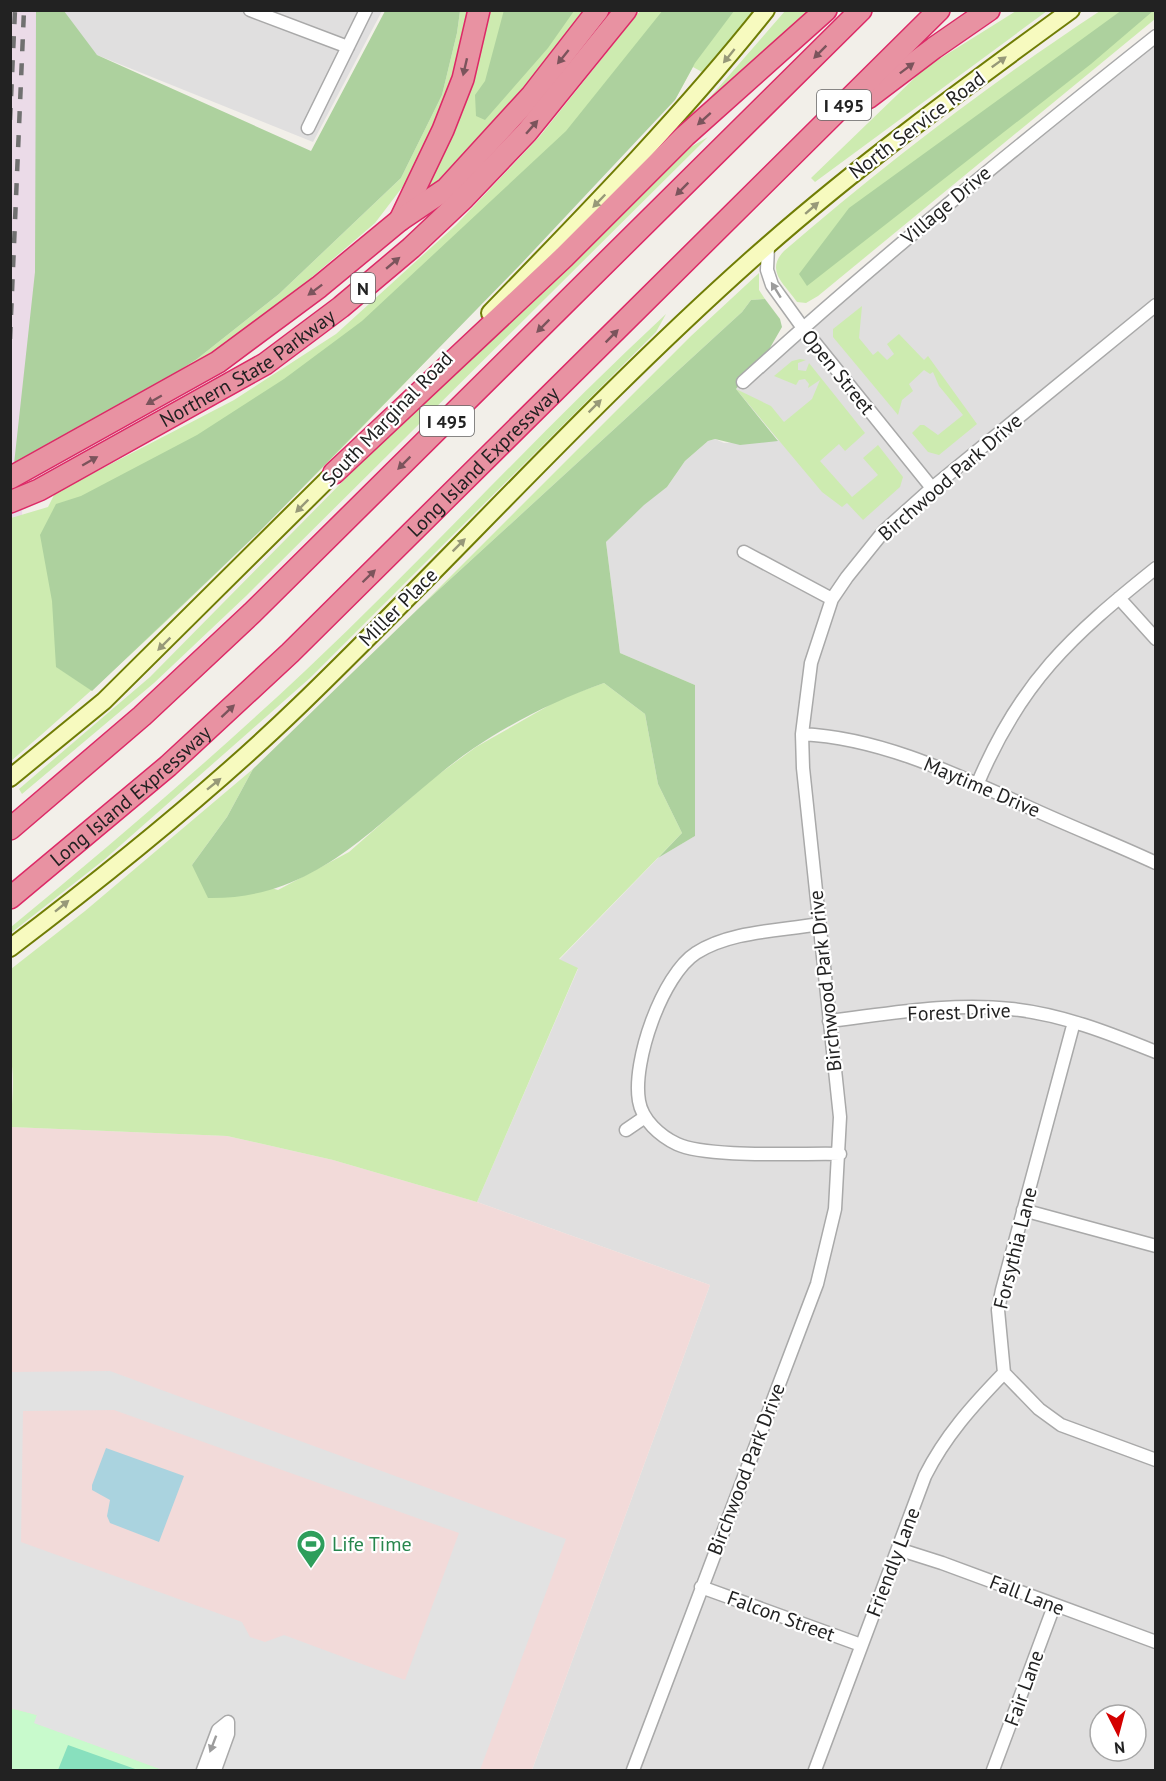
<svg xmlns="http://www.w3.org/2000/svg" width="1166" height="1781" font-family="'PT Sans',sans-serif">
<rect width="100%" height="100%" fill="#f2efe9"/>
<path fill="#e0dfdf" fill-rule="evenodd" d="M46 11H382L313 142 97 55Z
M1155 36V1770H532L710 1285 477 1202 578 969 559 960 658 858 695 836V685L620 653 606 542 644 504 667 487 685 461 708 441 715 439 724 443 778 440 736 389 745 378ZM1100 1715H1136V1751H1100Z"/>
<path fill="#f2dad9" d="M11 1127 227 1136 333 1160 477 1202 710 1285 532 1770H11Z"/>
<path fill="#ebdbe8" d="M46 10 36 290 23 449 21 589 11 755 10 11Z"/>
<path fill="#cdebb0" d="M460 11H470L452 92 417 168 375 223 291 295 204 360 108 417 197 359 279 294 401 178 442 95 457 33Z
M489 11H588C542 74 488 130 433 185L427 187Z
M640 11H755L702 72 693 67 676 98C460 323 249 558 11 761V518L48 507 55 493 234 400 336 334 456 225 540 136Z
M785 11H809L685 126Z
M1016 11H1047L815 182 811 178 925 68Z
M1100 11H1155V19L818 296 806 303 797 302C784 283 765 271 784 251 885 164 989 84 1100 11Z
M708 137 246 596 154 683 22 794 19 789 150 677 423 400 528 307 689 148Z
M759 273V290L765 299 751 300 742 312 420 607 691 336Z
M862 306 859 338 873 355 878 351 887 360 894 354 887 344 899 334 924 360 928 356 977 424 939 455 928 452 912 433 920 425H924L938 435 963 415 939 386 933 372 930 374 924 370 909 384 913 391 902 400 898 415 833 337V329Z
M666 314 656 332 310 678 105 859 11 933V927C111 845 210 760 305 671 428 555 542 429 666 314Z
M800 359 806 360 798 363V370L806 371 809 363 865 433 845 451 839 444 820 461 852 497 878 475 863 458 878 445 903 477 900 487 863 520 847 503 842 507 822 492 736 389 771 406 784 422 812 399 820 380 808 388 809 384 805 379 799 380 796 385 774 376 792 361Z
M604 683 645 714 658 784 682 833 559 959 578 968 477 1202 333 1160 227 1136 11 1127C11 1107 16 1074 10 1058L11 969 85 911 253 769 227 817 192 865 278 890 349 852 431 780 476 747 562 698Z"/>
<path fill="#add19e" d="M504 10 574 11 548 48 485 120 476 116 475 95 485 81Z
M663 10 734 11 695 63 675 100 520 265 260 531 92 691 56 667 52 601 40 535 56 504 81 496 197 435 284 379 362 321 566 131Z
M1122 10 1153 11 1091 64 807 286 799 274 849 208Z
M36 11H64L97 55 311 151 385 11H460L457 33 442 95 401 178 279 294 197 359 108 417 14 464 35 272Z
M765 299 780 319 782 327 759 367 745 378 736 389 778 441 740 445 715 439 708 441 685 461 667 487 644 505 606 542 620 653 695 685V836L658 858 682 833 658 784 645 714 604 683C559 699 514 721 474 748 385 809 327 900 208 898L192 865 227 817 253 769 420 607 742 312 751 300Z"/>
<path fill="#c8facc" d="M10 1708 37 1715 35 1723 163 1770H11Z"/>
<path fill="#88e0be" d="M68 1745 138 1770H58Z"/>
<path fill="#e2e2e2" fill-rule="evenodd" d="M110 1371 566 1539 480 1770H163L34 1723 37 1715 11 1708 10 1372ZM114 1410 459 1533 405 1680 284 1635 265 1642 250 1637 242 1622 21 1542 23 1411Z"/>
<path fill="#aad3df" d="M106 1448 184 1476 159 1542 110 1523 107 1516 110 1500 92 1490V1485Z"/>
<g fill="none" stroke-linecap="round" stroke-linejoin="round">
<g stroke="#a9a9a9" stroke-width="15">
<path id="minor" d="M250 10 348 47
M308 128 366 10
M768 246 767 270 772 285 803 328 932 488
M743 382C876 261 1015 148 1156 36
M744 552 832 599
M1119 598 1156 639
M802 734C881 738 955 774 1026 806 1069 826 1113 843 1156 863
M977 785C1020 682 1071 636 1156 568
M819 924C779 931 730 931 696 953 662 975 632 1062 639 1101 642 1120 660 1136 677 1144 706 1158 803 1153 840 1154
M829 1021C888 1014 951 1002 1011 1009 1061 1014 1109 1033 1156 1052
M1074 1022 1002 1290 998 1310 1004 1373 1039 1409 1061 1425 1156 1460
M626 1130 645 1117
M1023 1210 1156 1246
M898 1549 942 1563 1156 1642
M701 1587 861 1645
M203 1770 218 1730 228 1722
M215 1770 228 1734V1722
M633 1770 817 1284 835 1209 840 1117 803 768 802 734 811 663 832 599 847 577 884 531 932 488 1156 305
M815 1770 925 1476C945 1436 973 1405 1004 1373
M993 1770 1054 1606"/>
</g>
<g stroke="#707d05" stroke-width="20">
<path id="secondary" d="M490 313C585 215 680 118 766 10
M10 778 104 701 342 465
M10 948C109 873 211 791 300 705 452 558 593 401 751 260 852 170 961 90 1071 10"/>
</g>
<g stroke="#dc2a67" stroke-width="24">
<g id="motorway">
<path d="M868 98 934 48 989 10"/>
<path d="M400 220 443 130 463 79 479 10"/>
<path d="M334 473 564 257 685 136 826 10"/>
<path d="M10 478 218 362 319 287 400 220 446 189 532 95 598 10"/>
<path id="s1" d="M10 502 39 490 265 364 341 307 411 248 464 198 527 132 626 10"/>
<path d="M10 829 142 716 252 613 861 10"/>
<path id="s2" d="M10 898 168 766 290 653 939 10"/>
</g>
</g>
<use href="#minor" stroke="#fff" stroke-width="12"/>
<use href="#secondary" stroke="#f7fabf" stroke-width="16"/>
<use href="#motorway" stroke="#e892a2" stroke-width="21"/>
<path stroke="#707070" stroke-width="4.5" stroke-dasharray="12 12" stroke-linecap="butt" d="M10 120 15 10
M10 339 24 10"/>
</g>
<defs><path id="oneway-solid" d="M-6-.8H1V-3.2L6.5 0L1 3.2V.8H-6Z" transform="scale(1.5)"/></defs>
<g fill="#7b545c">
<use href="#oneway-solid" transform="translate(820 52) rotate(135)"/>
<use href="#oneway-solid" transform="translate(563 57) rotate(129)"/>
<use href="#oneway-solid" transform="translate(465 67) rotate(103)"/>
<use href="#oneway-solid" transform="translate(907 68) rotate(-37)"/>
<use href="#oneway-solid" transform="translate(704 119) rotate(138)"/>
<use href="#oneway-solid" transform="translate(532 127) rotate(-49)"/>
<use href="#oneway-solid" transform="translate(682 189) rotate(135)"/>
<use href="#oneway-solid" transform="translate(393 263) rotate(-40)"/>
<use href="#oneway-solid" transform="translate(315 290) rotate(143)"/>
<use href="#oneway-solid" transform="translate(543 326) rotate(135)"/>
<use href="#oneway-solid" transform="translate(612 336) rotate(-45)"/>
<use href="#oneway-solid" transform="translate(154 400) rotate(150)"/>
<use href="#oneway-solid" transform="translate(90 461) rotate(-30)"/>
<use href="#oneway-solid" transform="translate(404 463) rotate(135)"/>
<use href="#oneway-solid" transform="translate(369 576) rotate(-44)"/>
<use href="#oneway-solid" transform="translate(228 711) rotate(-43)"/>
</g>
<g fill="#979978">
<use href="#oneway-solid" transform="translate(729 56) rotate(129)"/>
<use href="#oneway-solid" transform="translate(999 62) rotate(-36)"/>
<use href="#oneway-solid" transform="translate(599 201) rotate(134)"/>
<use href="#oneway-solid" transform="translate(812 208) rotate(-41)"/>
<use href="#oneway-solid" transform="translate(595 406) rotate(-45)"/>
<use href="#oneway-solid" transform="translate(302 506) rotate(135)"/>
<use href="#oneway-solid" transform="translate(459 545) rotate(-45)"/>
<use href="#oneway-solid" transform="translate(164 644) rotate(135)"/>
<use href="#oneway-solid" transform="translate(214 784) rotate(-39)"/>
<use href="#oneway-solid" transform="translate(62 906) rotate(-39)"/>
</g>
<g fill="#9c9c9c">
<use href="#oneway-solid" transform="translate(776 290) rotate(-122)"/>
<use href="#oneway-solid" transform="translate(213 1744) rotate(111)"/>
</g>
<defs>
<g id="stadium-pin" transform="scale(1.5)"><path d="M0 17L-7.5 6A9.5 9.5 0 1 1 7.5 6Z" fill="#2e9e5b" stroke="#fff"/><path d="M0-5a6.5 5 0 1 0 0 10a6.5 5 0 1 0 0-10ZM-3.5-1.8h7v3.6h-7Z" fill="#fff"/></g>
</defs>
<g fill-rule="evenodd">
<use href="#stadium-pin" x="311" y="1544"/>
</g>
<g text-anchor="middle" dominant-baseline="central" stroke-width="4.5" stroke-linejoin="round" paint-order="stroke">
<g fill="#fff" stroke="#646464" stroke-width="1.5">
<rect x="817" y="90" width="54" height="30" rx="4.5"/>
<rect x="351" y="273" width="24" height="30" rx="4.5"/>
<rect x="420" y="406" width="54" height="30" rx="4.5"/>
</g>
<g font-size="18" font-weight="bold" fill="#222">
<text x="844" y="105">I 495</text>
<text x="363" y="288">N</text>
<text x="447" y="421">I 495</text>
</g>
<g font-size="20" fill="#222" stroke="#fff">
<text transform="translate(917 125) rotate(-37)">North Service Road</text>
<text transform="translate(946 205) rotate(-40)">Village Drive</text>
<text stroke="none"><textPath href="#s1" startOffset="273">Northern State Parkway</textPath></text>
<text transform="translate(838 372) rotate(51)">Open Street</text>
<text transform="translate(387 419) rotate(-46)">South Marginal Road</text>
<text stroke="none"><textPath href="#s2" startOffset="644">Long Island Expressway</textPath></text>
<text transform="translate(950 477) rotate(-41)">Birchwood Park Drive</text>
<text transform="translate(398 607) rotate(-45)">Miller Place</text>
<text transform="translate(982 787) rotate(23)">Maytime Drive</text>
<text stroke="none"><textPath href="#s2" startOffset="158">Long Island Expressway</textPath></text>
<text transform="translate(825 981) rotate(-96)">Birchwood Park Drive</text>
<text transform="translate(959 1012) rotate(-2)">Forest Drive</text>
<text transform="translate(1015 1248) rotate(-76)">Forsythia Lane</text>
<text transform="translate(746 1469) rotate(-69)">Birchwood Park Drive</text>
<text transform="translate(893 1562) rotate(-69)">Friendly Lane</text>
<text transform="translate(1027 1595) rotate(21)">Fall Lane</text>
<text transform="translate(781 1616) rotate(20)">Falcon Street</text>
<text transform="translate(1024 1688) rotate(-70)">Fair Lane</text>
</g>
<g font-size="20" fill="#27864d" stroke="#fff" text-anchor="start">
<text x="332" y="1544">Life Time</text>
</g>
</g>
<rect width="1166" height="1781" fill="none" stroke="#222222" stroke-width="24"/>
<g transform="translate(1118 1733) rotate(174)"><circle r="28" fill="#ffffff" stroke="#a7a7a7" stroke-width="1.5"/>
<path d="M0-4.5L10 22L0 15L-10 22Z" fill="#d40000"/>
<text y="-9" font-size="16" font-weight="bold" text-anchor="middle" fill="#222222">N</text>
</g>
</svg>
